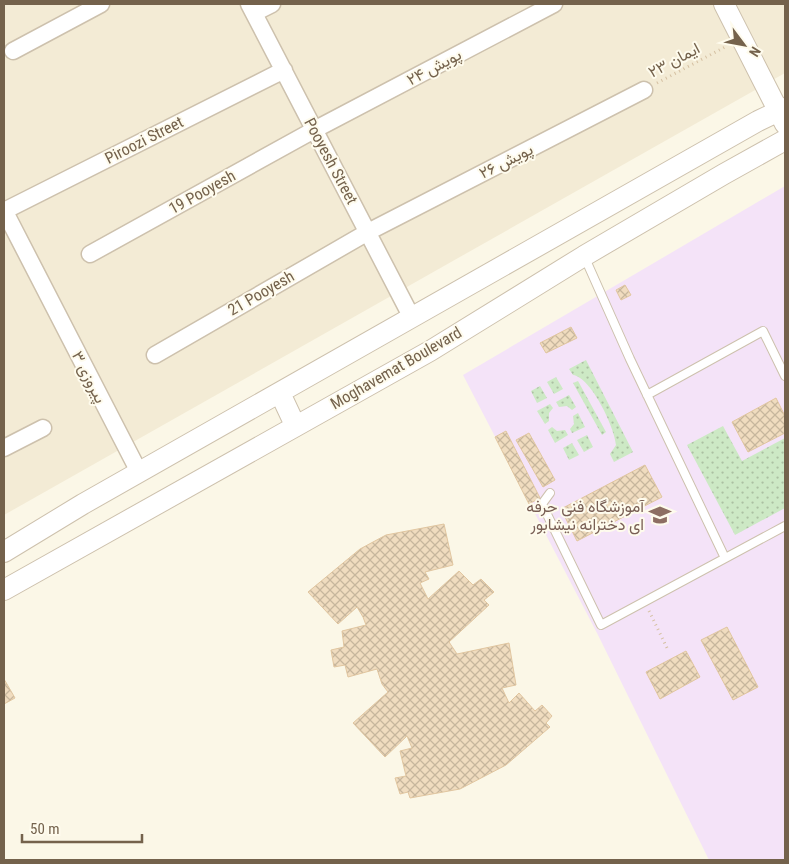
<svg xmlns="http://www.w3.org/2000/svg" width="789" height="864" font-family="'Roboto Condensed',Vazirmatn,sans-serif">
<defs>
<pattern id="grass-dots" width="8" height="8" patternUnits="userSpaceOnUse" patternTransform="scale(1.25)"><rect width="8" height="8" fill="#cde9c5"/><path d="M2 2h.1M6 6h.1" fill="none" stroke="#abc0a2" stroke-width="1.8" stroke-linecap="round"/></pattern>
<pattern id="building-cross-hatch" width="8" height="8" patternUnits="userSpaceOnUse" patternTransform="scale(1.25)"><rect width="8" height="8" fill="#f0dcbf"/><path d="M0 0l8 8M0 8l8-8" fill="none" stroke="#c7b69d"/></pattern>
</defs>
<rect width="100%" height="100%" fill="#fbf7e7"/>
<path fill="#f3ebd5" d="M4 4H785V73L4 515Z"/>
<path fill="#f4e3f8" d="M785 186V860H709L598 635 463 375Z"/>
<path fill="url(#grass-dots)" d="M586 360 633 452 614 462 610 454 616 445C615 428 591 377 573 375L569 369Z
M556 377 563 389 554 394 547 382Z
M578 381 606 432 602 435 573 383Z
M540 386 547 398 537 403 531 391Z
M569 395 576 407 572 410 567 406 559 407 556 402Z
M550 404 553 408 549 413V421L545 424 537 411Z
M578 413 585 427 572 433 570 429 574 424 573 416Z
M723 426 742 461 785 438V508L735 535 687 445Z
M552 427 557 431 565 430 568 435 555 443 548 430Z
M587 435 593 447 584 452 577 440Z
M572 443 579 455 569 460 563 448Z"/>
<path fill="url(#building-cross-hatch)" stroke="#e1c6a0" d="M625 285 631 295 621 300 616 290Z
M571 327 577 338 546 353 540 343Z
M776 398 785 416V433L748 452 732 422Z
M506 431 540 498 529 504 495 437Z
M529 433 555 480 543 487 516 440Z
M645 465 662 497 577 541 561 509Z
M444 524 453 565 425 572 429 579 420 583 428 599 459 571 473 585 481 579 494 592 484 600 489 605 449 642 457 654 509 643 516 685 502 688 509 703 519 693 535 711 542 705 552 716 546 723 550 727 506 765 460 789 410 798 408 792 400 794 395 778 406 776 400 751 412 748 407 736 385 757 353 723 388 692 382 684 377 669 348 677 345 665 334 667 331 650 344 647 342 631 366 625 363 617 357 607 338 624 308 592 360 549 386 535Z
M727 627 758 687 733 700 701 640Z
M686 651 700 677 660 699 646 672Z
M4 679 15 698 4 704Z"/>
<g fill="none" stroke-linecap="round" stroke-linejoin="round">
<g stroke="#cdc1ad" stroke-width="10">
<path id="service" d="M585 258 630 359 725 558
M647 395 763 331 785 376
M550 493 542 504 601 625 785 526"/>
</g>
<g stroke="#cdc1ad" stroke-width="19">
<path id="minor" d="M249 4 412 318
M254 13 272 4
M13 51 101 4
M4 210 139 472
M4 211 284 70
M90 254 314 130 554 4
M155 355 368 232 644 90
M4 448 43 428"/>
</g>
<g stroke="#cdc1ad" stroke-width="22">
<path id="tertiary" d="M724 4 785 124
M280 393 295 425
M4 552 83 504 758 121 785 108
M4 590 430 351 584 256 724 174 785 140"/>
</g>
<path stroke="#d5c0a2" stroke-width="3" stroke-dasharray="1 4" stroke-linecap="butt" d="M657 83 727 46
M649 611 668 650"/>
<use href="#service" stroke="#fff" stroke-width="8"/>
<use href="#minor" stroke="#fff" stroke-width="16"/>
<use href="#tertiary" stroke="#fff" stroke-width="20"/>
</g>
<defs>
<g id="university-bare" transform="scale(1.725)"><path d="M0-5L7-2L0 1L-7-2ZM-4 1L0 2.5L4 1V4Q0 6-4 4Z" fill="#8d6e63" stroke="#fefbed" stroke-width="2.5" paint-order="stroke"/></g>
</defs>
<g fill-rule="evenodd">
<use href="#university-bare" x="660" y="515"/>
</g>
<g text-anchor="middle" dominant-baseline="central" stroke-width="4" stroke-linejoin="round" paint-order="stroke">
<g font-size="16" fill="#74624c" stroke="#fefbed">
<text transform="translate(674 60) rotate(-28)">ایمان ۲۳</text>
<text transform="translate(434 67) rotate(-28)">پویش ۲۴</text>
<text transform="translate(144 140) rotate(-27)">Piroozi Street</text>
<text transform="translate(331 161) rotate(62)">Pooyesh Street</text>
<text transform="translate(506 161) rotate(-27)">پویش ۲۶</text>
<text transform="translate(202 192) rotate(-29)">19 Pooyesh</text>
<text transform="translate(261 293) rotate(-30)">21 Pooyesh</text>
<text transform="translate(396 368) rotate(-30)">Moghavemat Boulevard</text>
<text transform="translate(89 377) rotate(63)">پیروزی ۳</text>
</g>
<g font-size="16" fill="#785e54" stroke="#fefbed" text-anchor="end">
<text x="644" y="506">آموزشگاه فنی حرفه<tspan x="644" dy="18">ای دخترانه نیشابور</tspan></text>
</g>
</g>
<rect width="789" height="864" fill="none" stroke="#74624c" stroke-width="10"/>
<g transform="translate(744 45) rotate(122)" stroke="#fefbed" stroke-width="4" paint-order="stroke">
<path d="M0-4L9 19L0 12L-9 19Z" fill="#74624c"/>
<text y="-8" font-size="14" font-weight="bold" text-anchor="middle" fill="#74624c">N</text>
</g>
<path d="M22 834v8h120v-8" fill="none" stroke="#74624c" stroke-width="2.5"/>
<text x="30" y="834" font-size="15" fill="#74624c" stroke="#fefbed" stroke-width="4" paint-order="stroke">50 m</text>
</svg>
